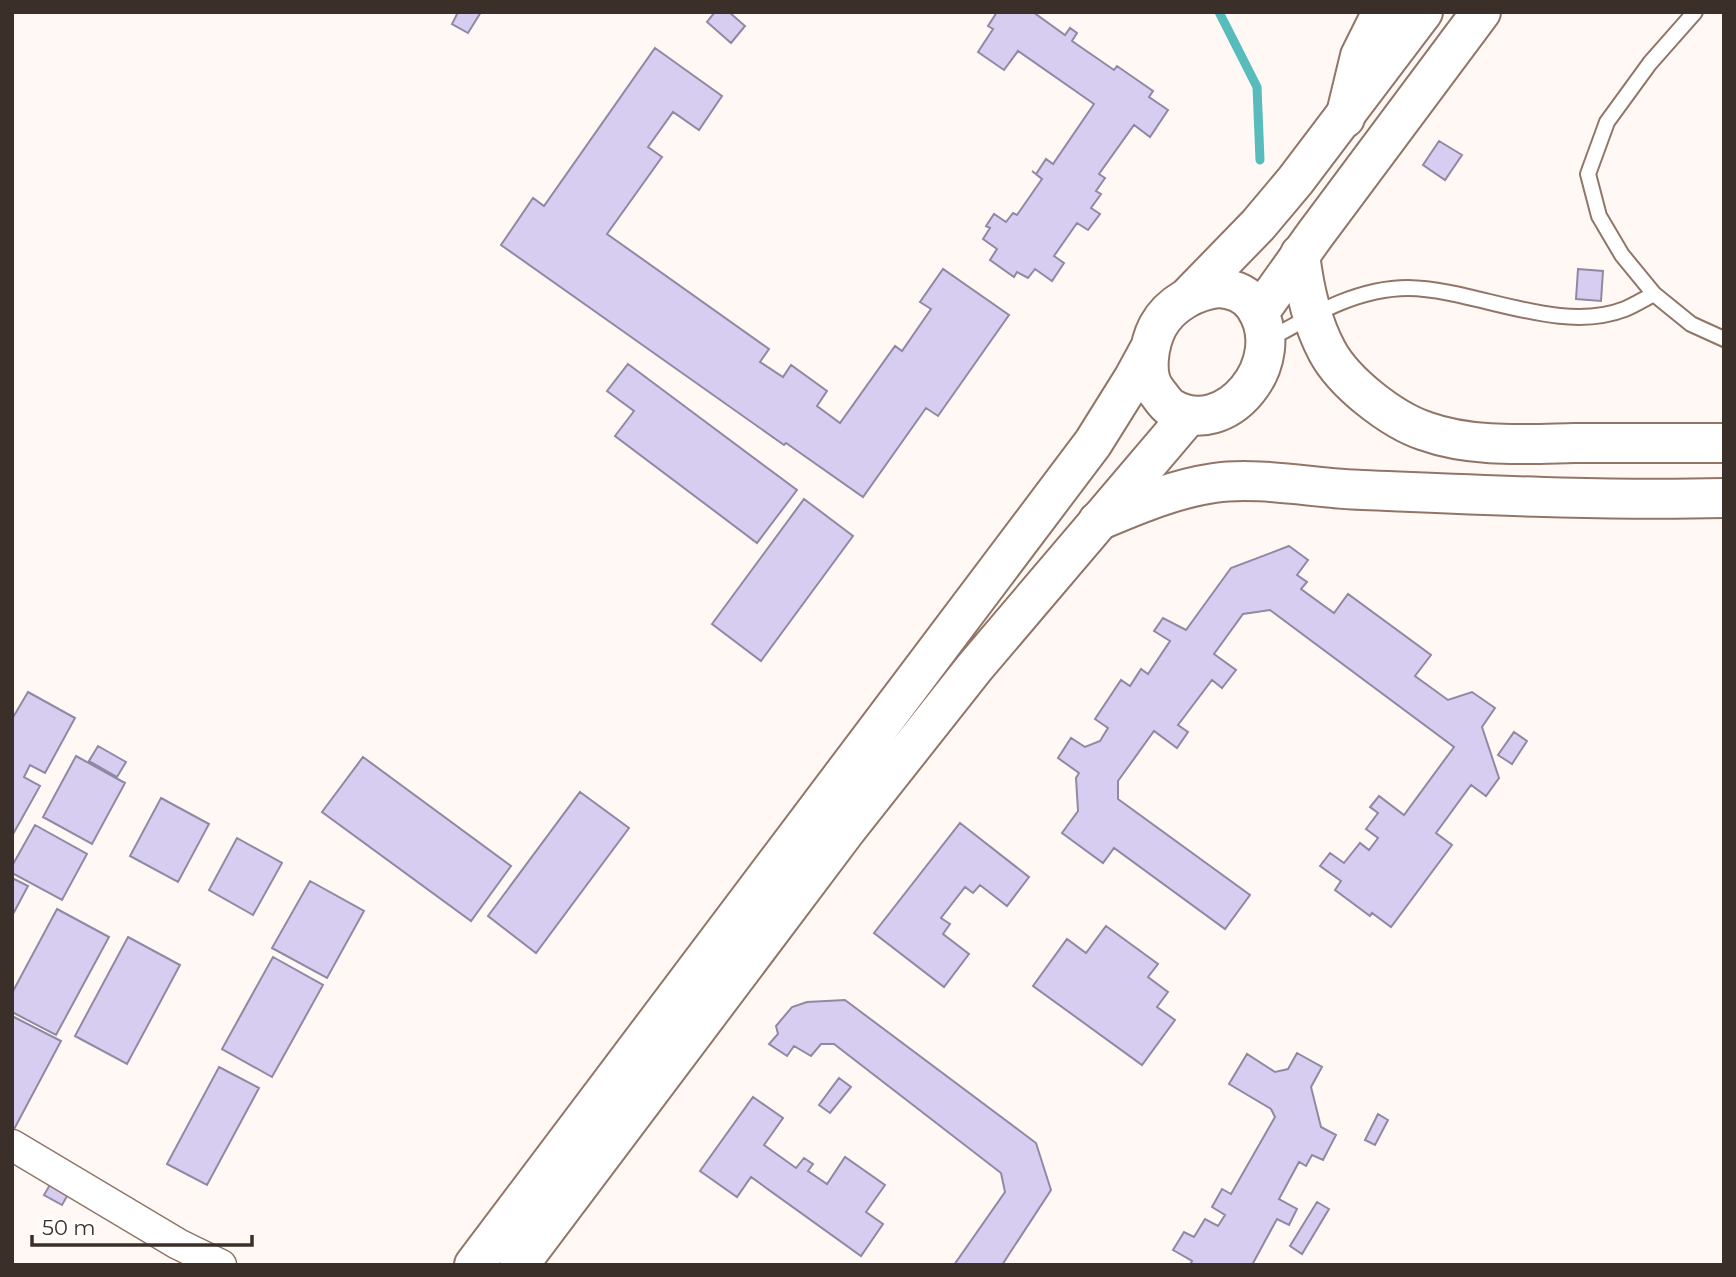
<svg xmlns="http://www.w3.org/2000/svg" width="1736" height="1277" font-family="Montserrat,sans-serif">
<rect width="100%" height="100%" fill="#fff8f5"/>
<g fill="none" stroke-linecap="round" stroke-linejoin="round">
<path stroke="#57bcbb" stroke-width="9" d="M1219 12 1257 87 1260 160"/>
</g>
<path fill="#d6cdf1" stroke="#9089a3" stroke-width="2" d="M458 12H481L468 33 452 24Z
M715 12H729L745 26 731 43 707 22Z
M997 12H1033L1065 35 1070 28 1077 33 1072 41 1114 70 1117 66 1153 91 1149 97 1168 110 1150 137 1134 125 1099 174 1105 178 1096 191 1101 194 1091 208 1100 214 1088 230 1077 223 1054 256 1064 263 1052 281 1035 269 1028 278 1017 272 1014 277 990 260 997 249 983 239 990 228 986 226 994 214 1006 222 1013 213 1017 215 1042 179 1032 171 1036 174 1046 159 1053 164 1094 104 1018 51 1004 70 978 52 993 29 988 26Z
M655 48 722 96 699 130 673 112 648 147 662 157 607 234 769 349 760 362 783 377 791 365 827 391 817 406 840 423 895 346 902 351 931 309 920 302 943 269 1009 315 938 416 926 408 863 497 786 443 784 445 501 245 533 198 544 206Z
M1439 141 1462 155 1445 180 1423 165Z
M1578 269 1603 271 1601 301 1576 299Z
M628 364 797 490 757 543 615 436 634 411 607 391Z
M804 499 853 536 761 661 712 624Z
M1289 546 1308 560 1297 575 1307 582 1301 589 1334 613 1348 594 1431 655 1415 676 1448 700 1472 692 1495 708 1482 727 1499 778 1486 796 1471 785 1436 833 1452 845 1391 927 1372 913 1370 916 1335 890 1341 881 1320 866 1330 853 1344 863 1360 843 1369 850 1378 838 1366 829 1378 813 1370 807 1379 796 1404 815 1454 747 1270 610 1243 614 1214 654 1236 670 1222 688 1212 680 1178 725 1188 732 1177 748 1154 731 1118 781V799L1250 895 1225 929 1114 848 1103 863 1062 833 1078 811 1076 778 1079 773 1058 758 1071 738 1085 747 1100 741 1108 728 1095 719 1121 680 1130 686 1141 669 1148 674 1170 641 1154 631 1163 618 1186 630 1231 568Z
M28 692 75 718 45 773 30 765 24 777 40 786 12 836V719Z
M1514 732 1527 741 1512 764 1498 755Z
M98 746 126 762 117 777 89 761Z
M76 756 125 783 92 844 43 817Z
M363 757 511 866 471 921 322 812Z
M580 792 629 828 536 953 488 916Z
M161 798 209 824 178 882 130 856Z
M960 823 1029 877 1007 906 980 885 973 893 965 887 941 918 950 924 943 934 969 954 944 987 874 933Z
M35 825 87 854 62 900 12 873V866Z
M237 838 282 863 253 915 209 890Z
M12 878 28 886 12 916Z
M310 881 364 911 327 978 272 948Z
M57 909 109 937 56 1035 12 1012V993Z
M1106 926 1158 964 1148 977 1168 992 1157 1007 1175 1020 1142 1065 1033 986 1067 939 1086 953Z
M128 937 180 965 127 1064 75 1036Z
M273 957 323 985 272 1077 222 1049Z
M845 1000 1036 1143 1051 1190 1002 1265H954L1005 1192 1001 1173 834 1044H821L811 1056 794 1046 787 1056 769 1044 778 1034 776 1026 792 1007 807 1002Z
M12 1016 61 1041 12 1133Z
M1297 1053 1322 1067 1311 1087 1321 1127 1336 1135 1323 1160 1312 1155 1306 1166 1299 1162 1279 1199 1297 1209 1289 1225 1277 1219 1252 1265H1190L1192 1261 1173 1250 1184 1232 1194 1237 1205 1219 1218 1226 1225 1215 1212 1207 1222 1189 1231 1194 1275 1117 1271 1109 1229 1084 1247 1054 1275 1072 1288 1069Z
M219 1067 259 1088 207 1185 167 1164Z
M839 1078 851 1087 830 1113 819 1105Z
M753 1097 783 1118 764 1145 796 1168 804 1158 813 1164 808 1171 827 1184 845 1157 885 1185 866 1212 883 1224 861 1256 751 1177 737 1197 700 1171Z
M1378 1114 1388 1120 1375 1145 1365 1140Z
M55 1176 73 1186 62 1205 44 1195Z
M1317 1202 1329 1209 1302 1254 1290 1246Z"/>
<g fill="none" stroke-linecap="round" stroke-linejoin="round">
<g stroke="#917668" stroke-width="18">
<path id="lane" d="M1695 12 1650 63 1607 122 1588 174 1599 216 1622 255 1654 294 1691 324 1724 339
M1268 340C1311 316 1356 288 1408 288 1476 289 1559 335 1625 309 1635 305 1644 299 1654 294"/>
</g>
<g stroke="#917668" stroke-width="33">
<path id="street" d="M12 1145 178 1244 221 1265"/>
</g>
<g stroke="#917668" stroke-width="42">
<path id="primary" d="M1219 288C1234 289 1247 294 1255 307 1291 361 1226 441 1171 408 1165 404 1161 397 1157 392 1143 376 1149 343 1158 326 1171 303 1195 291 1219 288Z
M1189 296 1258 225 1295 181 1423 12
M1259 313 1314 236 1481 12
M474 1265 1093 443 1133 379 1151 346
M519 1265 847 829 975 667 1189 415"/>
</g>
<g stroke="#917668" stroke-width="42">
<path id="highway" d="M1345 118 1360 56 1382 12
M1300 254C1304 288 1311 321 1327 351 1344 383 1392 420 1425 431 1472 448 1526 444 1574 443 1624 443 1674 443 1724 443
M1098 521C1136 505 1173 489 1214 483 1258 476 1317 489 1363 490 1483 495 1603 501 1724 498"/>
</g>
<use href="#lane" stroke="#fff" stroke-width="14"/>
<use href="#street" stroke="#fff" stroke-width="30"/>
<use href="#primary" stroke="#fff" stroke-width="38"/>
<use href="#highway" stroke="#fff" stroke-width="38"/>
</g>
<rect width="1736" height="1277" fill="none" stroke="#3a2f29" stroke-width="28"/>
<path d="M32 1235v10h220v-10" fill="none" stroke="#3a2f29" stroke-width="3.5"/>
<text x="42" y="1235" font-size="21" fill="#3a2f29" stroke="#ffffff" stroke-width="5" paint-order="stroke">50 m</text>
</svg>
